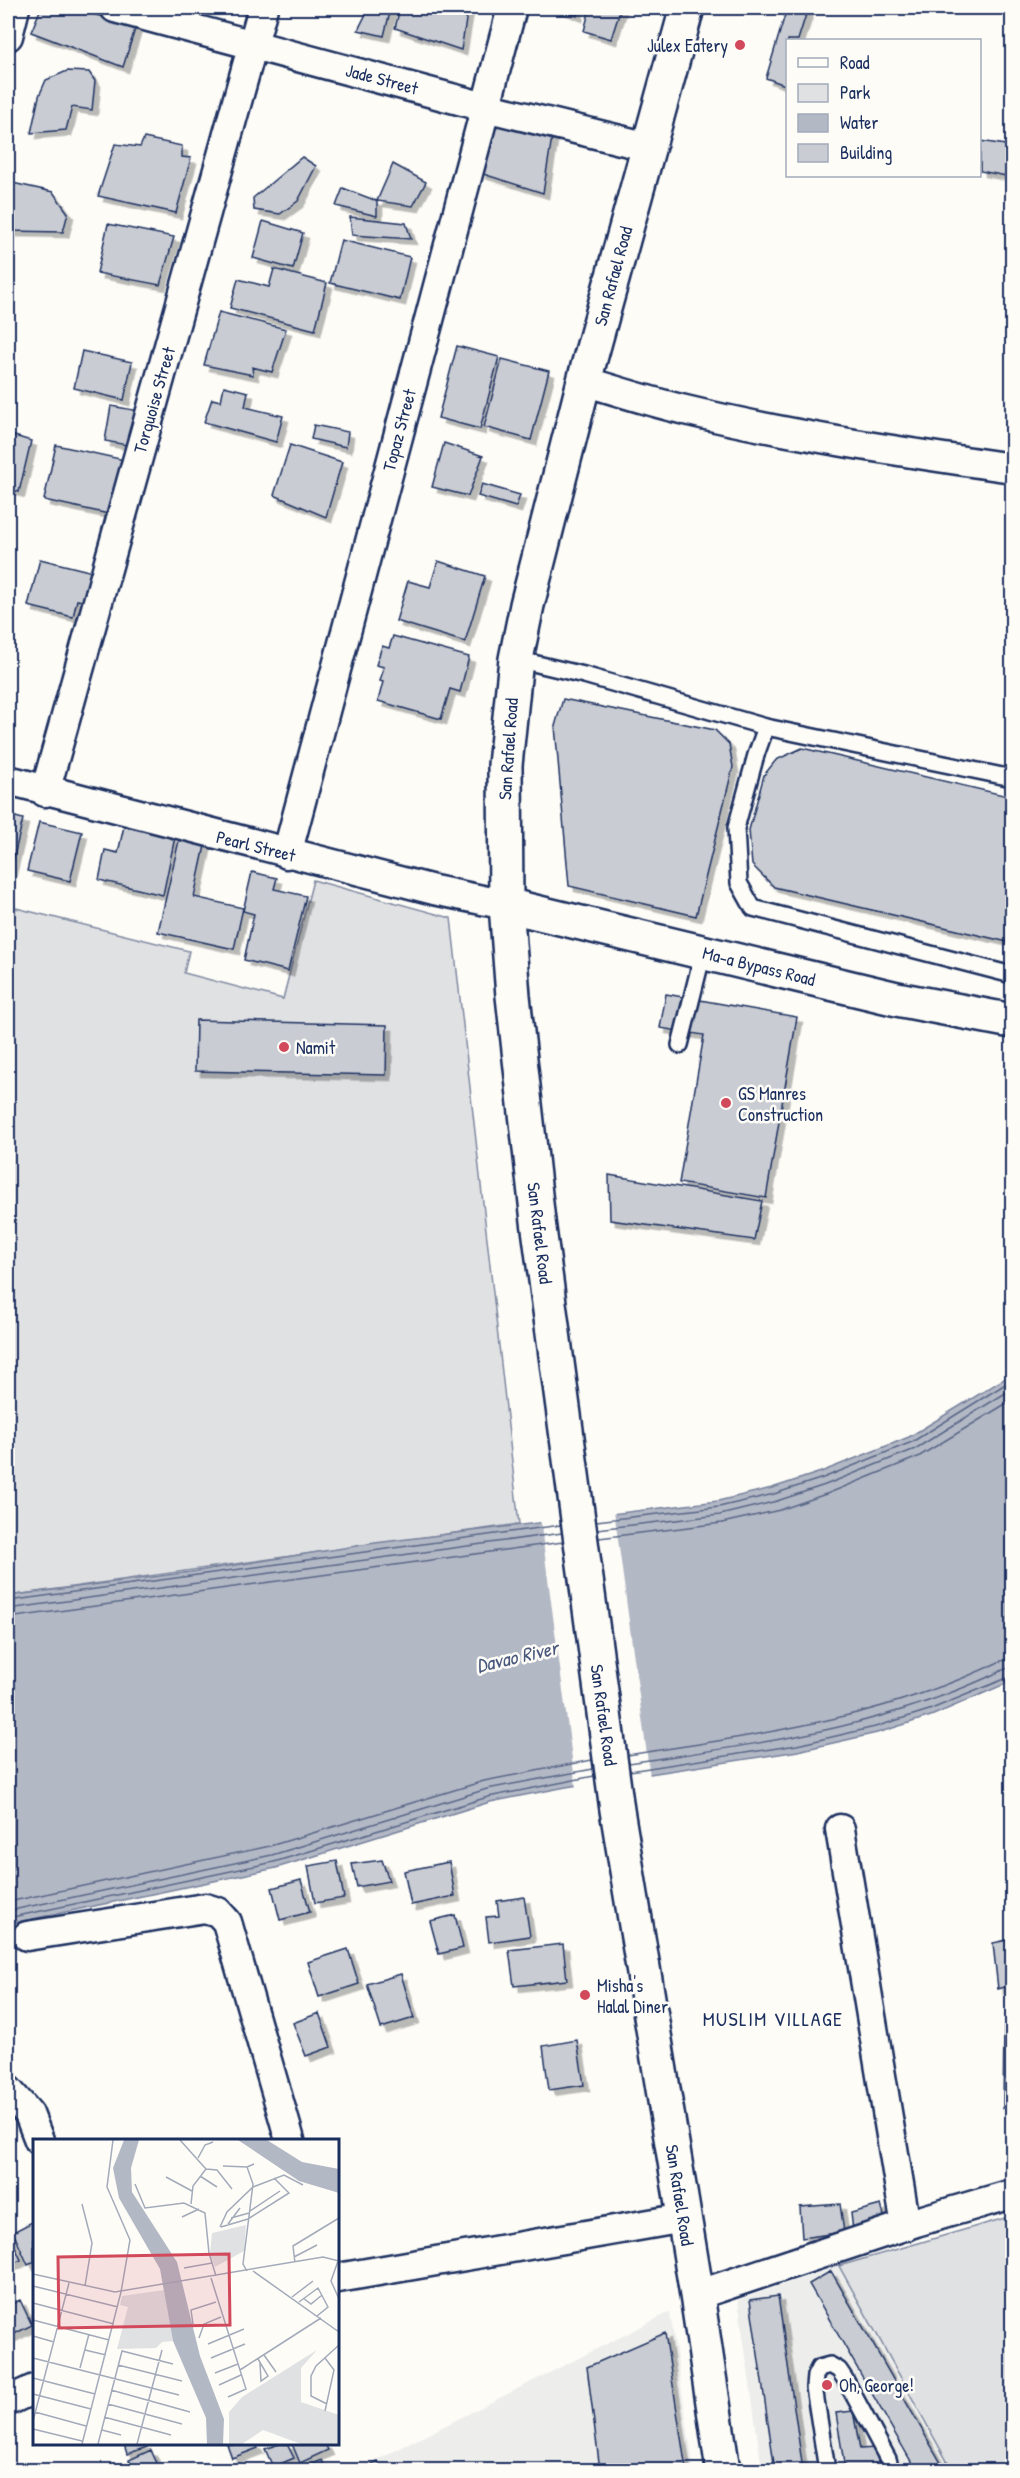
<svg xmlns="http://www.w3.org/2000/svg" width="1020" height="2478" font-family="'Patrick Hand',sans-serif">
<defs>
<filter id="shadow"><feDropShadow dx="5.5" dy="5.5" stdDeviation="0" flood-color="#0004"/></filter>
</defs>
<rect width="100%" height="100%" fill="#fdfcf7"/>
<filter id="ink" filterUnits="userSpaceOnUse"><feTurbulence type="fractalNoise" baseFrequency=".0167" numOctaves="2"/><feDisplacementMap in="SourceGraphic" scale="12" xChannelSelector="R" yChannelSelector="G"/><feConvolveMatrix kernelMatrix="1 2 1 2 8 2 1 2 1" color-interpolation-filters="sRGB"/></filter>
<g filter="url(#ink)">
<path fill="#edeeec" d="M839 2266 952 2470H762L738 2300Z
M670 2312 694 2470H357Z"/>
<path fill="#e0e1e3" stroke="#7e88a0" stroke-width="1.5" d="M313 880 451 918 519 1524 8 1596V906L189 951 184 973 283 999Z
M1012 2216V2470H952L839 2266Z"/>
<path fill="#b3b8c5" stroke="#76819c" stroke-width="1.5" d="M1012 1374V1681L931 1716 877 1733 798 1751 566 1787 490 1802 276 1868 8 1924V1596L191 1572 375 1543 718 1501 772 1488 821 1472 909 1437Z"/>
<path fill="#fdfcf7" d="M614 1510 650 1777 576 1788 540 1519Z"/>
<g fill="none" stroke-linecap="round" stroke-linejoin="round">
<path stroke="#586687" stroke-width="1.5" d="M596 1521 719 1507 774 1494 823 1478 912 1442 1012 1380
M597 1529 720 1515 777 1501 825 1485 915 1449 1012 1389
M599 1538 722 1523 780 1510 829 1493 918 1457 1012 1400
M8 1601 561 1525
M8 1609 562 1533
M8 1618 563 1542
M628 1755C759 1734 879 1720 1001 1661L1012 1659
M629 1763C761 1743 883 1729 1005 1669L1012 1668
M630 1771 797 1745 875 1727 929 1710 1012 1676
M8 1902 270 1846 484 1781 592 1760
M8 1911 272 1855 487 1789 593 1769
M8 1918 274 1862 488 1797 594 1776"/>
</g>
<path fill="#c9ccd3" stroke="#1b2f5e" stroke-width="1.5" filter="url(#shadow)" d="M41 8H71L136 26 123 67 31 32Z
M369 8H391L384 36 358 30Z
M400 8H468L461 50 395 28Z
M557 8H578L577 16Z
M590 8H621L611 39 584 31Z
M787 8H808L798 40H788V77L785 85 766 78Z
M67 71 89 72 95 81 92 110 72 107 66 130 31 133 39 96 46 80Z
M496 117 553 131 543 193 480 173Z
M144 138 182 146V157L191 158 176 213 98 196 115 144 140 147Z
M980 141 1012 146V177L980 171Z
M302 157 316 166 298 201 280 214 254 210 253 198Z
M393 164 426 182 413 206 377 201Z
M8 182 53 192 68 213 63 232 8 231Z
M343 188 377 201V216L336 206Z
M350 217 406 223 411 239 352 235Z
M263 221 303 233 293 269 253 258Z
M108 224 174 237 160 285 97 273Z
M341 240 410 257 400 300 330 283Z
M274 269 327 283 315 330 230 308 238 279 269 287Z
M219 312 286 329 272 372 252 367 253 375 204 365Z
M457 346 499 357 480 429 438 418Z
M82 351 132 362 124 400 74 388Z
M502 359 549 371 531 440 484 427Z
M224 386 248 392 245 407 283 416 276 442 204 422 212 399 221 401Z
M111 406 145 412 132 446 105 441Z
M314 425 348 432 346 447 311 439Z
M8 434 31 441 19 492 8 489Z
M444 443 483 456 468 496 432 487Z
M56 445 129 461 118 516 44 500Z
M290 445 342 462 326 517 274 495Z
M482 484 520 495 516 507 478 496Z
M40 559 101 574 91 603 77 600 73 617 28 606Z
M438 561 485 576 465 642 396 621 408 581 430 587Z
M393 636 469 657 460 692 450 689 441 719 378 701 383 682 380 681 384 667 376 665 382 646 389 648Z
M563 699 715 730 729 744 733 767 696 916 569 886 555 726Z
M802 748 1012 797V943L774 887 752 865 749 830 764 775 776 760Z
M8 815 23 819 8 881Z
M39 822 82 832 70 881 27 871Z
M124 826 175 837 163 895 99 880 105 850 118 853Z
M180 836 206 841 194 897 243 908 234 949 158 932Z
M252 872 277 878 274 889 306 896 288 971 244 960 254 914 243 911Z
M666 994 797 1017 766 1198 679 1183 704 1035 660 1028Z
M196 1020 387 1025 386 1075 195 1071Z
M609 1175 762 1201 754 1240 610 1220Z
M382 1860 389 1881 357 1887 352 1864Z
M337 1861 344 1898 315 1903 308 1866Z
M449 1862 455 1896 411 1905 404 1871Z
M301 1880 310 1912 280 1920 272 1888Z
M524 1897 530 1936 489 1942 486 1917 499 1916 497 1901Z
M455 1915 463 1948 439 1954 430 1921Z
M1012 1939V1985L998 1989 993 1943Z
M563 1944 567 1980 514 1986 509 1950Z
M348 1949 359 1984 319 1997 308 1962Z
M401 1974 414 2018 381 2028 367 1984Z
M319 2013 331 2047 306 2056 293 2023Z
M1004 2026H1012V2107L1003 2108Z
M577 2040 584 2085 549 2090 543 2046Z
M840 2204 844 2232 802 2238 800 2207Z
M881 2205 886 2223 853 2231 851 2213Z
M34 2221V2262L28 2265 13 2232Z
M8 2232 21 2260 8 2266Z
M831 2271 945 2470H916L809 2284Z
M778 2296 803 2470H775L750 2300Z
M20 2300 32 2325 8 2337V2306Z
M665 2333 686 2470H600L587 2367Z
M853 2411 860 2449 876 2448 879 2470H845L836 2413Z
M124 2444H145L147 2447 127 2454Z
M227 2444H256L258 2448 232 2458Z
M279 2444H287L294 2458 273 2467 265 2449Z
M292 2444H325L328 2450 300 2463Z
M151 2450 160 2470H134L129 2460Z
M322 2460 326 2470H308L306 2467Z
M378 2462 383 2470H362Z"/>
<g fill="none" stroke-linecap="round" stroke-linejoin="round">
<g stroke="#1b2f5e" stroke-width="20">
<path id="service" d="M516 659 584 675 766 727 1012 778
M766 727 756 755 736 828 739 883 753 908 1012 975
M680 1045 703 953
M827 2470 814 2387 815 2376 819 2368 830 2365 839 2370 845 2379 888 2459 891 2470"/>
</g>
<g stroke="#1b2f5e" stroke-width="33">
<path id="minor" d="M115 8 485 107 649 147
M8 36 15 8
M584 381C617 391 651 402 685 410 793 436 902 452 1012 468
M8 780 434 890 506 905
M45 792 263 8
M287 854 512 8
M840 1829 906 2226
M27 1936 205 1908 218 1912 227 1922 290 2140
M8 2090 29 2114 39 2140
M338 2278 684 2218
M697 2295 916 2222 1012 2194
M8 2401 34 2389"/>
</g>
<g stroke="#1b2f5e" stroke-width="38">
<path id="secondary" d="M506 905 505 765 516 659 527 605 584 381 687 8"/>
</g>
<g stroke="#1b2f5e" stroke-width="38">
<path id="primary" d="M723 2470 697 2295 617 1810 538 1221 513 996 506 905 897 999 1012 1021"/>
</g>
<use href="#service" stroke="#fdfcf7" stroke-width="15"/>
<use href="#minor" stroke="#fdfcf7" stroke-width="28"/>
<use href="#secondary" stroke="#fdfcf7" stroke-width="33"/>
<use href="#primary" stroke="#fdfcf7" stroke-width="33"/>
</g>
</g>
<g fill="#d1495b" stroke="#fdfcf7" stroke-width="2">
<circle cx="740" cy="45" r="6"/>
<circle cx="284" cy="1047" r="6"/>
<circle cx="726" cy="1103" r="6"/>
<circle cx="585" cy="1995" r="6"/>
<circle cx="827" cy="2385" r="6"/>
</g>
<g text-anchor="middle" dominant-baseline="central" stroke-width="5" stroke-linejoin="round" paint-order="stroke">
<g font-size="18" fill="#1b2f5e" stroke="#fdfcf7" text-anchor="start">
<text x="728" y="45" text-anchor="end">Julex Eatery</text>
<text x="296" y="1047">Namit</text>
<text x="738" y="1093">GS Manres<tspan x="738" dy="21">Construction</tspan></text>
<text x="597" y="1985">Misha's<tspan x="597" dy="21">Halal Diner</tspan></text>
<text x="839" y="2385">Oh, George!</text>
</g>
<g font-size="18" fill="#1b2f5e" stroke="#fdfcf7">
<text transform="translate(382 79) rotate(15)">Jade Street</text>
<text transform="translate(613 276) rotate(-75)">San Rafael Road</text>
<text transform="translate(154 400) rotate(-74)">Torquoise Street</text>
<text transform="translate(399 430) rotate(-75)">Topaz Street</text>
<text transform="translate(508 749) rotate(-86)">San Rafael Road</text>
<text transform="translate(256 846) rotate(14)">Pearl Street</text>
<text transform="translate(759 966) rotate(14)">Ma-a Bypass Road</text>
<text transform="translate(540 1233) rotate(83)">San Rafael Road</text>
<text transform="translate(604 1715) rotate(82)">San Rafael Road</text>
<text transform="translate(680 2195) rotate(81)">San Rafael Road</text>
</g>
<g font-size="20" font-style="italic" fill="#49587d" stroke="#fdfcf7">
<text transform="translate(517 1656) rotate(-13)">Davao River</text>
</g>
<g font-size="20" letter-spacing="1.5" fill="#1b2f5e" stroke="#fdfcf7">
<text x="773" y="2018">MUSLIM VILLAGE</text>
</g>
</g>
<g transform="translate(33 2139)">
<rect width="306" height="306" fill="#fdfcf7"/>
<path d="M213 86 211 112 182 128 177 115 179 94ZM131 151 140 202 129 203 123 209 84 210 95 168 87 166 89 157ZM284 211 268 229V263L306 276V305H268L230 291 209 305H196V273L209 258Z" fill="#e0e1e3"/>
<path d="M91 1H106L98 29 99 53 144 123 167 217 191 280 190 305H174L173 279 140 202 127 130 86 59 80 29ZM205 1H234L269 23 306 30V54L266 42Z" fill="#b3b8c5"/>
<path fill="none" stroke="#a3aaba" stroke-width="1.5" d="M80 1 74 48 97 101 88 153M147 1 173 30 160 47 158 65M165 19 172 6 180 3M190 27 214 28M173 30 184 31 199 50M167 37 184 48M133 38 159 52M102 45 112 69 151 64 172 74 176 114 183 137M49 65 59 104 52 147M217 72 247 52M149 78 166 70M198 79 216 74M195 85 207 69M187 88 194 73 220 48 251 36 270 46M188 88 215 80 256 54 241 39M261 118 284 106M305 122 298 142 306 160M262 124 260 107 306 79M151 129 179 124M214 132 210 125 220 45 214 28 221 25M220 132 306 193M0 135 82 153 290 118 306 122M178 139 213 250 195 258M0 147 85 168M259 158 280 142M270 159 278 165 289 156M266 163 285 149 295 168 284 177M0 164 81 185M0 181 76 201M160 185 158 171 183 163M0 197 21 203M166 199 171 185 188 178M175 205 211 190M52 211 73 216M231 216 243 233M0 219 146 256M178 219 212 205M292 219 301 231 292 272M225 220 235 237 228 242 227 224M85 226 149 242M47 229 56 195M207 231 288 179M182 234 205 225M0 239 62 255M186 246 208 236M78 251 157 273M0 255 58 270M75 265 149 285M294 265 278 257V237L283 227 306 206M2 273 53 287M71 278 138 296M0 282 36 144M0 290 49 302M69 291 88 296M49 305 88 153M65 305 89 212 140 225M104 305 129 211"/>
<path fill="#d1495b" fill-opacity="0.15" stroke="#d1495b" stroke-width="3" d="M196 115 197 186 26 189 25 118Z"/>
<rect width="306" height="306" fill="none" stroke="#1b2f5e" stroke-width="3"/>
</g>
<rect width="1020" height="2478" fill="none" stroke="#fdfcf7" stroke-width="30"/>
<rect x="15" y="15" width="990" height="2448" fill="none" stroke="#1b2f5e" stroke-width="2" filter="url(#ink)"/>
<rect x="786" y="39" width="195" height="138" fill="#fdfcf7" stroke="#a3aaba" stroke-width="1.5"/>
<rect x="798" y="58" width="30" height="9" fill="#fdfcf7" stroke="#a3aaba" stroke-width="1.5"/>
<text x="840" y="69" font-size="18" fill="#1b2f5e">Road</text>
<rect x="798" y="84" width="30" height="18" fill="#e0e1e3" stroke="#a3aaba" stroke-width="1.5"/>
<text x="840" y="99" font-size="18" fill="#1b2f5e">Park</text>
<rect x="798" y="114" width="30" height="18" fill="#b3b8c5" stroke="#a3aaba" stroke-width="1.5"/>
<text x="840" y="129" font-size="18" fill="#1b2f5e">Water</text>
<rect x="798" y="144" width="30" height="18" fill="#c9ccd3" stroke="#a3aaba" stroke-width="1.5"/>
<text x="840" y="159" font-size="18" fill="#1b2f5e">Building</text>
</svg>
